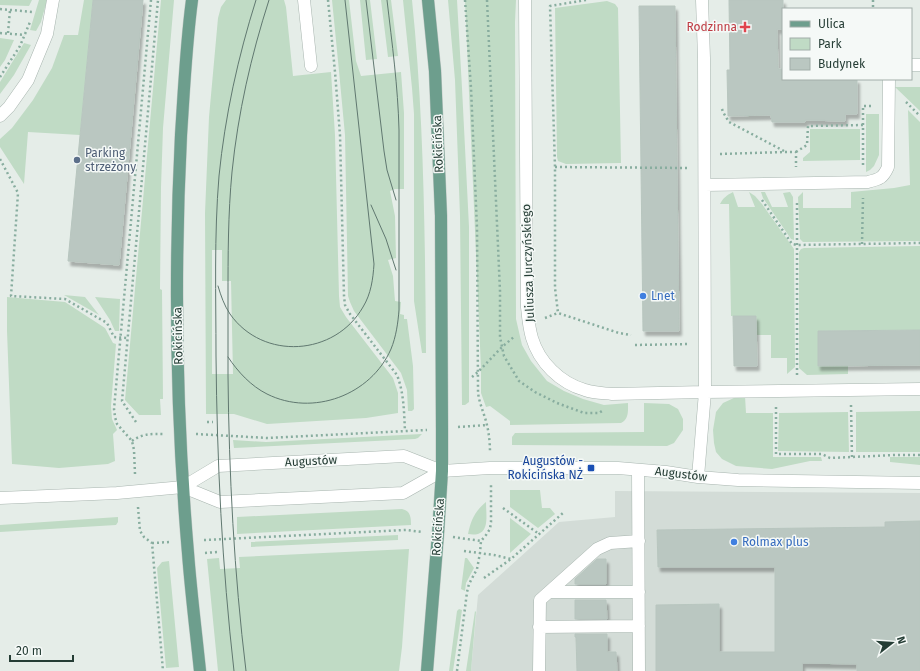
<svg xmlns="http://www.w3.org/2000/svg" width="920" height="671" font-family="'Fira Sans',sans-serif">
<defs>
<filter id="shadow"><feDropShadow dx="2.5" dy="4.5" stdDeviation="1" flood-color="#0004"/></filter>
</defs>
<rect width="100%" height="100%" fill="#e5ede8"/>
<path fill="#d3dcd7" d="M615 491 920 493V671H471L478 595 559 522 615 517Z"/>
<path fill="#c0dbc5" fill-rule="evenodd" d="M0 0H32L29 6 0 5Z
M39 0H47L41 22 36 31 30 30Z
M84 0H93L80 135 28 132 24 184 0 147V139L12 128 33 100 52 68 64 35H78Z
M161 0H174L163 128 161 187 160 289 162 290 163 399H160L161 415H139L125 400Z
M226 0H284L286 7 293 76 331 72 335 135 339 296 340 307 346 317 393 378 398 393V413L366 418 267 424 234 414H206L205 213 209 117 218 18 221 7ZM212 250H222V281H231L233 374H212Z
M332 0H349L356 61 361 76 401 72 404 113V189H395L390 191 395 216 396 258 388 260 393 276 395 301 401 302 400 314 404 315V319H407L413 366 414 409 412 411H408L407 390 401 373 354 311 350 302 348 296 345 135 339 71Z
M360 0H370L377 59 366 60Z
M381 0H391L398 56 388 57Z
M403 0H412C424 117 425 235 426 353H422L414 301V114L412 88Z
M448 0H457L462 88 469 227V402L465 405H462L460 216 455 80Z
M465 0H516L515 22 516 319 522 345 531 361 547 381 564 391 583 399 604 405 628 403C628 411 629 419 621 423L510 425V421L490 406 486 407 481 393V369Z
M607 1 615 4 618 8 621 163 566 164 558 161 557 157 555 8Z
M0 38 14 40 5 60 0 67Z
M24 43 31 45 14 75 0 94V82Z
M895 87H920V111Z
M908 110 920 122V241L803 242 800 239 798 197 803 192V208H851V192L894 188 910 185Z
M866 114H879V155L874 166 870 170 866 172Z
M810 129H860V160L803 161V158L810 152Z
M733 192 738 207H755L749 192 755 196 762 204 794 249 795 367 787 374V358H771V335H757L756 316H731L729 204H720C723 198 727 195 733 192Z
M761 192H765L772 207H788L783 193 790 192 793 197 794 240 791 239 763 198Z
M920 246V330L818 331V366L848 365V374L807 375 799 368V252L801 249 804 248Z
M64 295 85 297 99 315Z
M7 297 65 302 105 328 113 343 116 344 111 406 112 419 117 430 113 434 115 461 108 464 59 468 12 464 7 331Z
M95 297 120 299 119 331H115L110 320Z
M745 396 746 413H773V457H821L822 461H810L772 469 736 466 722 459 716 452 714 443 713 430 716 412 723 403 736 397Z
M644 403 669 404 678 409 683 419V430L674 443 667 446 512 445V437L515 433 644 432Z
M920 411V452H856V412Z
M848 412 849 452 778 451 779 413Z
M422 434 418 438 415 439 234 448 233 440 266 442Z
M890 457H920V465L890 462Z
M510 490H540L542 508H550L555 514 538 528 510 507Z
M486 502C486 517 491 538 468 534 471 520 475 511 486 502Z
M402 509C411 511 411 518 411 525L237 534V517Z
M118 517V522L116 525 0 532V525Z
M510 518 531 534 510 553Z
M398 535V540L251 547V542Z
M409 549 402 647 399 671H218L207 559 219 558 220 569 240 568 239 557Z
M465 558H467L474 568 466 583 465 591 461 589Z
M169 561 179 667 166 668 157 568 162 562Z
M459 609 462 610 453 671H449L457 611Z
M475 611 476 612 471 671H466Z"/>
<path fill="#bac7c1" stroke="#b8c6bf" filter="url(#shadow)" d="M93 0H143L119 265 68 261Z
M729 0H783V29H777L778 69H783V79H857V114H845V121L805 120V122H772L771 115 728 116 727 70H730Z
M639 6H675L679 331H643Z
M733 316H756L757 366H734Z
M920 330V365L818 366V331Z
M920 521V671H857V664L802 663V671H656V605L719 604V652H775V567H658L657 530 885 527V522Z
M597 559H606V584H575V579Z
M575 600H606L607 619H575Z
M575 634H607V652H616L617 671H577L576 637H575Z"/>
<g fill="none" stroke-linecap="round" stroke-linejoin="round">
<g stroke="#a8b5af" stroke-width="13">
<path id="minor" d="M304 0 311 66
M525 0 527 307C528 317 529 328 532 338 539 362 560 383 585 390 594 393 603 393 612 394L705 392 698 477
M702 0 704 58 705 392 920 389
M911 65H920
M0 116 9 107 28 80 47 34 53 0
M705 185 868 182C880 179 883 178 888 167L889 79
M638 470 639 671
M183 487 220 502 403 493 442 471
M0 498 117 493 183 487 218 466 404 456 442 471 490 468H618L666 472 698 477 738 480 920 483
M550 592H639
M539 627 639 626
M539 671 540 600 597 549 610 543 639 541"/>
</g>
<g stroke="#c2c9c6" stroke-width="13">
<path id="major" d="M192 0C186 45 184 90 181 135 174 274 176 414 188 553 191 593 196 632 200 671
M427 671 438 534 442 471V428L441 216 435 71 428 0"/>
</g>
<path stroke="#88ad9f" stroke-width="2.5" stroke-dasharray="2 3" stroke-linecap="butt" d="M328 0 335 72 340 135 344 296 345 305 350 314 397 375C404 393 404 412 405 431
M465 0 471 88 477 228 478 390C478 398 481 405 483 412 488 425 490 439 490 453
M487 0 500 291V337L504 356 519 381 535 392 557 403 584 413H599L602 411
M586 0 550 6 555 167V288L558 313 619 333 631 335
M873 0V9
M0 9 33 12
M0 33 25 35
M8 33 10 10
M0 77 20 46 30 22
M906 102 920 116
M722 109 723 112 729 122 784 151
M796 152 807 145 808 126 863 125
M720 154 784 152H796V167
M0 159 18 193 11 296 65 299 107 323 114 337 127 338
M863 165V106H873
M555 167 688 168
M762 200 792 244 797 245 920 243
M862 244 863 198
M545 318 558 313
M635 345 689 344
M797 375V200
M472 377 478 372 502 347 515 336
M851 405 852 458
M776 407V454H822L830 458 895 455H920
M136 422 122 401 158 0
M207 422H213
M458 427 487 425
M196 434 268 438 427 430
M132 441C143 433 152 434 165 434
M135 474 134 450 132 441 117 424 115 417 114 409 151 0
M138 507 140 531 144 537 152 543 163 671
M503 508 539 534
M453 537 481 541
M204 540 406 530 423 532
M152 543 171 542
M464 551 494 555 511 559
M205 553 218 552
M484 578 511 559 563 513
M457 671 467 592 469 584 477 569 480 553 481 541 486 535 490 529 491 522V484"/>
<use href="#minor" stroke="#fff" stroke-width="12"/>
<use href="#major" stroke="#6d9e8d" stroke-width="12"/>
<path stroke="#607870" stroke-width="1" d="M366 0 384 151 387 170 396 200
M371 205 386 239 396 270
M218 286C221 296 224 305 230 314 263 361 335 356 363 307 371 294 373 279 374 264L345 0
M228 357C238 372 251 386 267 394 313 417 371 395 391 349 396 337 398 323 399 310V130C398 87 392 43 387 0
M234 671C222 566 217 461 216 356 216 296 214 236 219 176 225 116 238 57 256 0
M246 671C234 573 229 474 228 376 228 350 228 324 228 298 228 256 228 214 232 172 238 113 251 56 269 0"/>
</g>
<path fill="#e0444e" stroke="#f5f9f7" stroke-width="1.5" d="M743 21h4v4h4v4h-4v4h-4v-4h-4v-4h4z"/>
<circle fill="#5c6f8a" stroke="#f5f9f7" stroke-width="1.5" cx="77" cy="160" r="4"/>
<g fill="#3f7fe0" stroke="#f5f9f7" stroke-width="1.5">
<circle cx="643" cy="296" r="4"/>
<circle cx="734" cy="542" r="4"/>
</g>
<rect fill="#1a4fb4" stroke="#f5f9f7" stroke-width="1.5" x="587" y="464" width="8" height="8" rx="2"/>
<g text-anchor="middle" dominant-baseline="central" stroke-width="3" stroke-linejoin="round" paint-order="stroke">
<g font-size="12" fill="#be3a42" stroke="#f5f9f7" text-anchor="end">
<text x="737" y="27">Rodzinna</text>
</g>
<g font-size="12" fill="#253d35" stroke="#f5f9f7">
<text transform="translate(438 144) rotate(-92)">Rokicińska</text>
<text transform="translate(528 263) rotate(-92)">Juliusza Jurczyńskiego</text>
<text transform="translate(178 336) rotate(-91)">Rokicińska</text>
<text transform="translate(311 461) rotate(-3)">Augustów</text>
<text transform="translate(681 474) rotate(7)">Augustów</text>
<text transform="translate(438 527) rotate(-86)">Rokicińska</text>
</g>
<g font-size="12" fill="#4e5e75" stroke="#f5f9f7" text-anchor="start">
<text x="85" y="153">Parking<tspan x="85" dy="14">strzeżony</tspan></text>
</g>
<g font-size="12" fill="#366cbe" stroke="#f5f9f7" text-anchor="start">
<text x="651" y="296">Lnet</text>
<text x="742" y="542">Rolmax plus</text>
</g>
<g font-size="12" fill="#164399" stroke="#f5f9f7" text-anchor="end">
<text x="583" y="461">Augustów -<tspan x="583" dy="14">Rokicińska NŻ</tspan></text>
</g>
</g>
<rect x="782" y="8" width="130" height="72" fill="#f5f9f7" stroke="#a2aea9"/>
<rect x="790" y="21" width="20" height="6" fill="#6d9e8d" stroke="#a2aea9"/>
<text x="818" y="28" font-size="12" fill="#253d35">Ulica</text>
<rect x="790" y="38" width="20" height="12" fill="#c0dbc5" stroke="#a2aea9"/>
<text x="818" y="48" font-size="12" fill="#253d35">Park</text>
<rect x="790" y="58" width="20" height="12" fill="#bac7c1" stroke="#a2aea9"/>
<text x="818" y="68" font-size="12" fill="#253d35">Budynek</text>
<g transform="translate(892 643) rotate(73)" stroke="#f5f9f7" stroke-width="3" paint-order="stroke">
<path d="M0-3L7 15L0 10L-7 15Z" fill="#253d35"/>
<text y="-6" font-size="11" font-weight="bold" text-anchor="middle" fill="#253d35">N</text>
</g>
<path d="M10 655v6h63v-6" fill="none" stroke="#253d35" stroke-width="2"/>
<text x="16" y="655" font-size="12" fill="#253d35" stroke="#f5f9f7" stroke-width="3" paint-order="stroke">20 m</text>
</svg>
